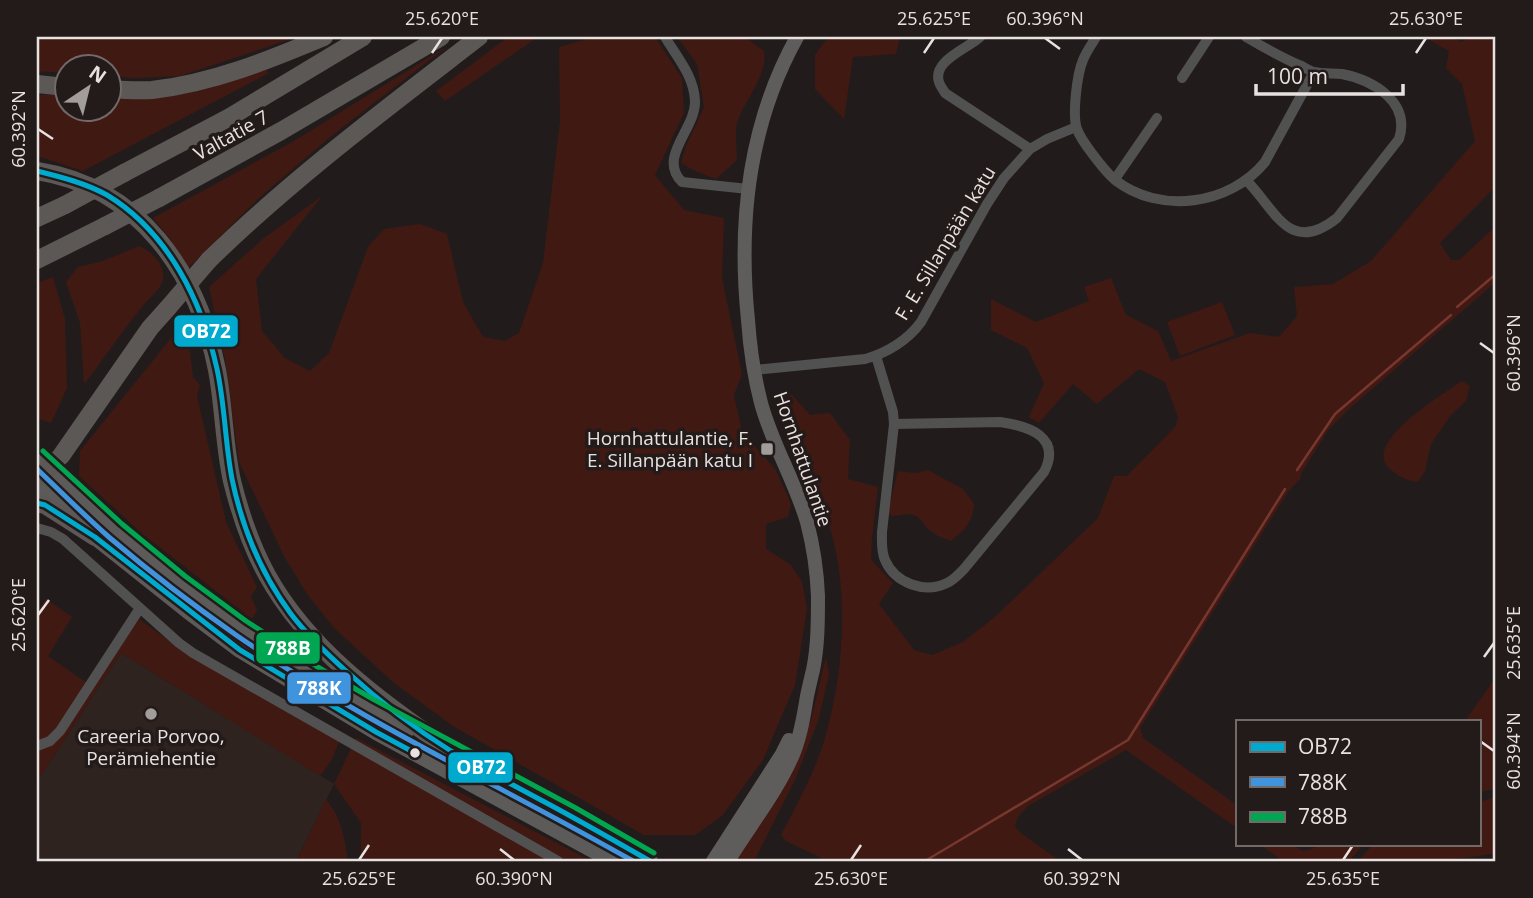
<svg xmlns="http://www.w3.org/2000/svg" width="1533" height="898" font-family="'Open Sans',sans-serif">
<rect width="100%" height="100%" fill="#211c1b"/>
<path fill="#2f2320" d="M121 653 334 784 298 857 304 861H37V782Z"/>
<path fill="#401913" d="M37 37H292L288 40 180 76 134 78 109 76 108 66H66V73L37 71Z
M508 37H538L445 101 436 91Z
M594 37H655L682 78 684 113 655 175 684 210 724 218 722 278 742 374 734 395 742 432 776 470 791 504 788 517 766 524V549L791 565 802 582 807 609 795 685 763 760 722 816 695 835H644L453 726 394 683 335 629 307 594 284 556 239 462 225 359 209 287 264 238 322 196 256 279 262 331 285 358 310 371 329 353 368 247 384 229 420 224 447 234 463 302 483 337 505 341 519 333 543 263 560 121 559 47Z
M677 37H745L764 51C768 75 746 98 738 120 734 131 737 148 737 160L716 179 695 171 681 163 686 146 704 107 697 64Z
M828 37H900L896 54 853 57 844 119 815 89V55Z
M1424 37H1452L1462 42 1469 37H1496V186L1440 243 1451 260H1459L1496 226V282L1349 409 1329 429 1302 472 1300 479 1288 492 1140 728 1143 738 1237 805V828L1126 750 1028 806 1018 817 1015 826 1022 834 1060 861H827L786 841 781 835C797 804 815 772 825 738 845 668 850 588 827 518 822 503 817 487 811 473 801 447 789 426 783 398L791 394 810 415 830 413 850 440 848 479 878 487 872 537 871 560 893 583 879 604 914 650 932 655 963 642 996 616 1098 518 1114 476H1127L1176 426 1178 417 1165 382 1139 369 1097 404 1073 384 1039 423 1029 417 1044 383 1027 348 991 330V299L1036 322 1089 301 1084 287 1111 278 1126 315 1158 331 1171 361 1250 333 1279 337 1297 316 1294 287 1333 284 1371 261 1475 141 1462 84 1446 68 1449 51Z
M449 45 330 137 259 198 188 268 170 239 153 218 294 141Z
M266 69 269 73 83 171 37 156V95H66V108H108L109 96Z
M139 246C152 252 165 264 163 279 162 287 153 295 147 301 124 327 106 357 84 384L80 323 66 282 78 267 103 261Z
M53 277 65 319 67 388 51 423 37 418V283Z
M1222 302 1235 335 1180 356 1167 322Z
M180 327 190 351 193 377 200 385 197 396 226 522 257 587 251 596 257 610 252 619 145 536 79 476 80 451Z
M1462 381 1470 386 1466 401 1451 415 1431 444 1425 471 1418 482C1407 481 1397 476 1389 468 1362 443 1443 394 1462 381Z
M928 470 963 489 974 504C973 521 965 530 951 541L938 536 928 529 917 516 909 514 891 516 888 512 898 471 916 473Z
M46 599 72 617 48 656 87 683 57 729 49 738 37 742V613Z
M139 619 183 651 340 740 331 761 320 776 121 653 37 782V749L53 744Z
M826 657 829 675 818 721 795 780 754 861H734L798 753 811 720Z
M1496 677V789L1479 792V721H1465Z
M356 738 591 861H361V823L334 784Z
M1496 797V853C1451 862 1404 861 1358 861L1373 844H1479V802Z
M326 799C341 817 345 839 348 861H304L298 858Z
M1259 844H1292L1302 851 1312 849 1319 844H1364L1349 861H1279V858Z"/>
<g fill="none" stroke-linecap="round" stroke-linejoin="round">
<path stroke="#77362e" stroke-width="2.5" d="M1457 307 1496 274
M1297 470 1335 414 1451 315
M925 861 1128 740 1285 489"/>
<path stroke="#525151" stroke-width="10" d="M665 37C677 57 694 76 695 101 696 129 657 157 682 182L748 189
M980 37C967 49 932 61 939 82 940 86 943 89 945 93L1030 149
M1096 37C1092 44 1086 52 1083 60 1077 74 1072 115 1077 129 1080 138 1088 148 1094 156 1100 164 1107 173 1115 180 1160 215 1230 205 1265 162L1314 72
M1182 78 1209 37
M1115 179 1157 118
M1246 180C1276 210 1289 256 1337 218L1399 139C1411 102 1373 80 1342 74 1333 73 1323 74 1314 72 1310 71 1304 67 1299 65 1281 57 1263 47 1246 37
M876 356 893 412 894 424 882 532C882 542 881 551 885 560 895 583 924 594 947 583 954 580 959 574 964 569L1044 472C1062 437 1029 426 1000 422L894 424
M754 370 865 359C887 353 908 340 921 322L987 204 1004 178 1030 149 1047 139 1076 127
M37 528 51 532 63 539 179 643 193 653 558 861
M37 746 50 741 60 731 140 608"/>
<path stroke="#5f5d5c" stroke-width="14" d="M713 861 782 754 789 740
M728 861C750 825 778 791 794 752 801 734 804 715 807 696 809 687 811 678 813 670 818 646 818 620 818 596 817 572 813 545 807 522 795 481 772 444 761 403 754 376 750 348 748 320 738 222 749 123 797 37"/>
<path stroke="#5d5b5a" stroke-width="16" d="M37 457 116 531 180 583 241 628 311 673 410 728
M37 483 95 537 188 611 240 650 376 732 613 861
M439 744 570 815 650 861"/>
<path stroke="#5b5856" stroke-width="18" d="M37 84 66 87
M108 89C123 90 138 91 152 90 213 83 269 60 324 37
M37 171C140 187 198 273 217 370 224 407 224 445 232 481 240 513 251 546 267 575 309 651 381 701 450 750
M124 173 230 117 363 37
M159 198 281 131 441 37
M37 218 65 205
M37 260 105 226
M209 260C293 178 387 108 479 37
M37 477 48 469 61 456 150 328 167 309
M37 503 45 505 95 537"/>
<path stroke="#5b5856" stroke-width="18" d="M65 205 124 173
M105 226 159 198
M167 309 209 260"/>
<g stroke="#231b19" stroke-width="10">
<path id="bus-1" d="M37 171C61 177 85 183 107 195 168 232 202 301 217 369 225 405 225 443 232 479 242 527 262 575 291 614 307 635 326 653 346 671 378 700 414 728 451 751 480 768 510 783 539 799 577 819 613 840 650 861
M37 503 45 505 95 537 240 650 376 732 415 753"/>
</g>
<g stroke="#231b19" stroke-width="10">
<path id="bus-2" d="M37 469C61 492 85 516 110 538 150 572 193 605 236 635 362 722 501 786 633 861"/>
</g>
<g stroke="#231b19" stroke-width="10">
<path id="bus-3" d="M43 451 122 524 185 576 246 621 316 666 371 698 574 807 654 853"/>
</g>
<use href="#bus-1" stroke="#00a9ce" stroke-width="5"/>
<use href="#bus-2" stroke="#4094de" stroke-width="5"/>
<use href="#bus-3" stroke="#00a651" stroke-width="5"/>
</g>
<path fill="none" stroke="#e7e1e0" stroke-width="2.5" d="M1045 38 1060 49M432 53 442 38M924 53 934 38M1416 53 1426 38M38 129 53 139M1480 343 1494 353M38 615 49 600M1484 657 1494 643M1480 741 1494 751M500 849 514 860M1068 849 1082 860M359 860 369 845M851 860 861 845M1343 860 1353 845"/>
<g fill="#a29c9b" stroke="#231b19" stroke-width="2.5">
<rect x="760" y="442" width="14" height="14" rx="3.5"/>
<circle cx="151" cy="714" r="7"/>
</g>
<circle fill="#e7e1e0" stroke="#231b19" stroke-width="2.5" cx="415" cy="753" r="6"/>
<g text-anchor="middle" dominant-baseline="central" stroke-width="7" stroke-linejoin="round" paint-order="stroke">
<g font-size="19" fill="#e7e1e0" stroke="#231b19">
<text transform="translate(231 135) rotate(-29)">Valtatie 7</text>
<text transform="translate(945 243) rotate(-59)">F. E. Sillanpään katu</text>
<text transform="translate(803 459) rotate(71)">Hornhattulantie</text>
</g>
<g font-size="19" fill="#e7e1e0" stroke="#231b19" text-anchor="end">
<text x="753" y="438">Hornhattulantie, F.<tspan x="753" dy="22">E. Sillanpään katu I</tspan></text>
<text x="151" y="736" text-anchor="middle">Careeria Porvoo,<tspan x="151" dy="22">Perämiehentie</tspan></text>
</g>
</g>
<g stroke="#231b19" stroke-width="2.5">
<rect x="173" y="314" width="66" height="34" rx="7" fill="#00a9ce"/>
<rect x="255" y="631" width="66" height="34" rx="7" fill="#00a651"/>
<rect x="286" y="671" width="66" height="34" rx="7" fill="#4094de"/>
<rect x="447" y="751" width="67" height="33" rx="7" fill="#00a9ce"/>
</g>
<g font-size="19" text-anchor="middle" font-weight="bold" fill="#fff">
<text x="206" y="338">OB72</text>
<text x="288" y="655">788B</text>
<text x="319" y="695">788K</text>
<text x="481" y="774">OB72</text>
</g>
<rect width="1533" height="898" fill="none" stroke="#231b19" stroke-width="77"/>
<rect x="1236" y="720" width="245" height="126" fill="#231b19" stroke="#716a69" stroke-width="2"/>
<rect x="1250" y="742" width="35" height="10" fill="#00a9ce" stroke="#716a69" stroke-width="2"/>
<text x="1298" y="754" font-size="21" fill="#e7e1e0">OB72</text>
<rect x="1250" y="777" width="35" height="10" fill="#4094de" stroke="#716a69" stroke-width="2"/>
<text x="1298" y="790" font-size="21" fill="#e7e1e0">788K</text>
<rect x="1250" y="812" width="35" height="10" fill="#00a651" stroke="#716a69" stroke-width="2"/>
<text x="1298" y="824" font-size="21" fill="#e7e1e0">788B</text>
<g transform="translate(88 88) rotate(35)"><circle r="33" fill="#231b19" stroke="#716a69" stroke-width="2"/>
<path d="M0-5L12 26L0 18L-12 26Z" fill="#a29c9b"/>
<text y="-10" font-size="19" font-weight="bold" text-anchor="middle" fill="#e7e1e0">N</text>
</g>
<path d="M1256 84v10h147v-10" fill="none" stroke="#e7e1e0" stroke-width="3.5"/>
<text x="1267" y="84" font-size="21" fill="#e7e1e0" stroke="#231b19" stroke-width="5" paint-order="stroke">100 m</text>
<rect x="38" y="38" width="1456" height="822" fill="none" stroke="#e7e1e0" stroke-width="2.5"/>
<g font-size="18" text-anchor="middle" fill="#e7e1e0">
<text x="442" y="25">25.620°E</text>
<text x="934" y="25">25.625°E</text>
<text x="1045" y="25">60.396°N</text>
<text x="1426" y="25">25.630°E</text>
<text transform="translate(19 129) rotate(-90)" y="6">60.392°N</text>
<text transform="translate(1514 353) rotate(-90)" y="6">60.396°N</text>
<text transform="translate(19 615) rotate(-90)" y="6">25.620°E</text>
<text transform="translate(1514 643) rotate(-90)" y="6">25.635°E</text>
<text transform="translate(1514 751) rotate(-90)" y="6">60.394°N</text>
<text x="359" y="885">25.625°E</text>
<text x="514" y="885">60.390°N</text>
<text x="851" y="885">25.630°E</text>
<text x="1082" y="885">60.392°N</text>
<text x="1343" y="885">25.635°E</text>
</g>
</svg>
